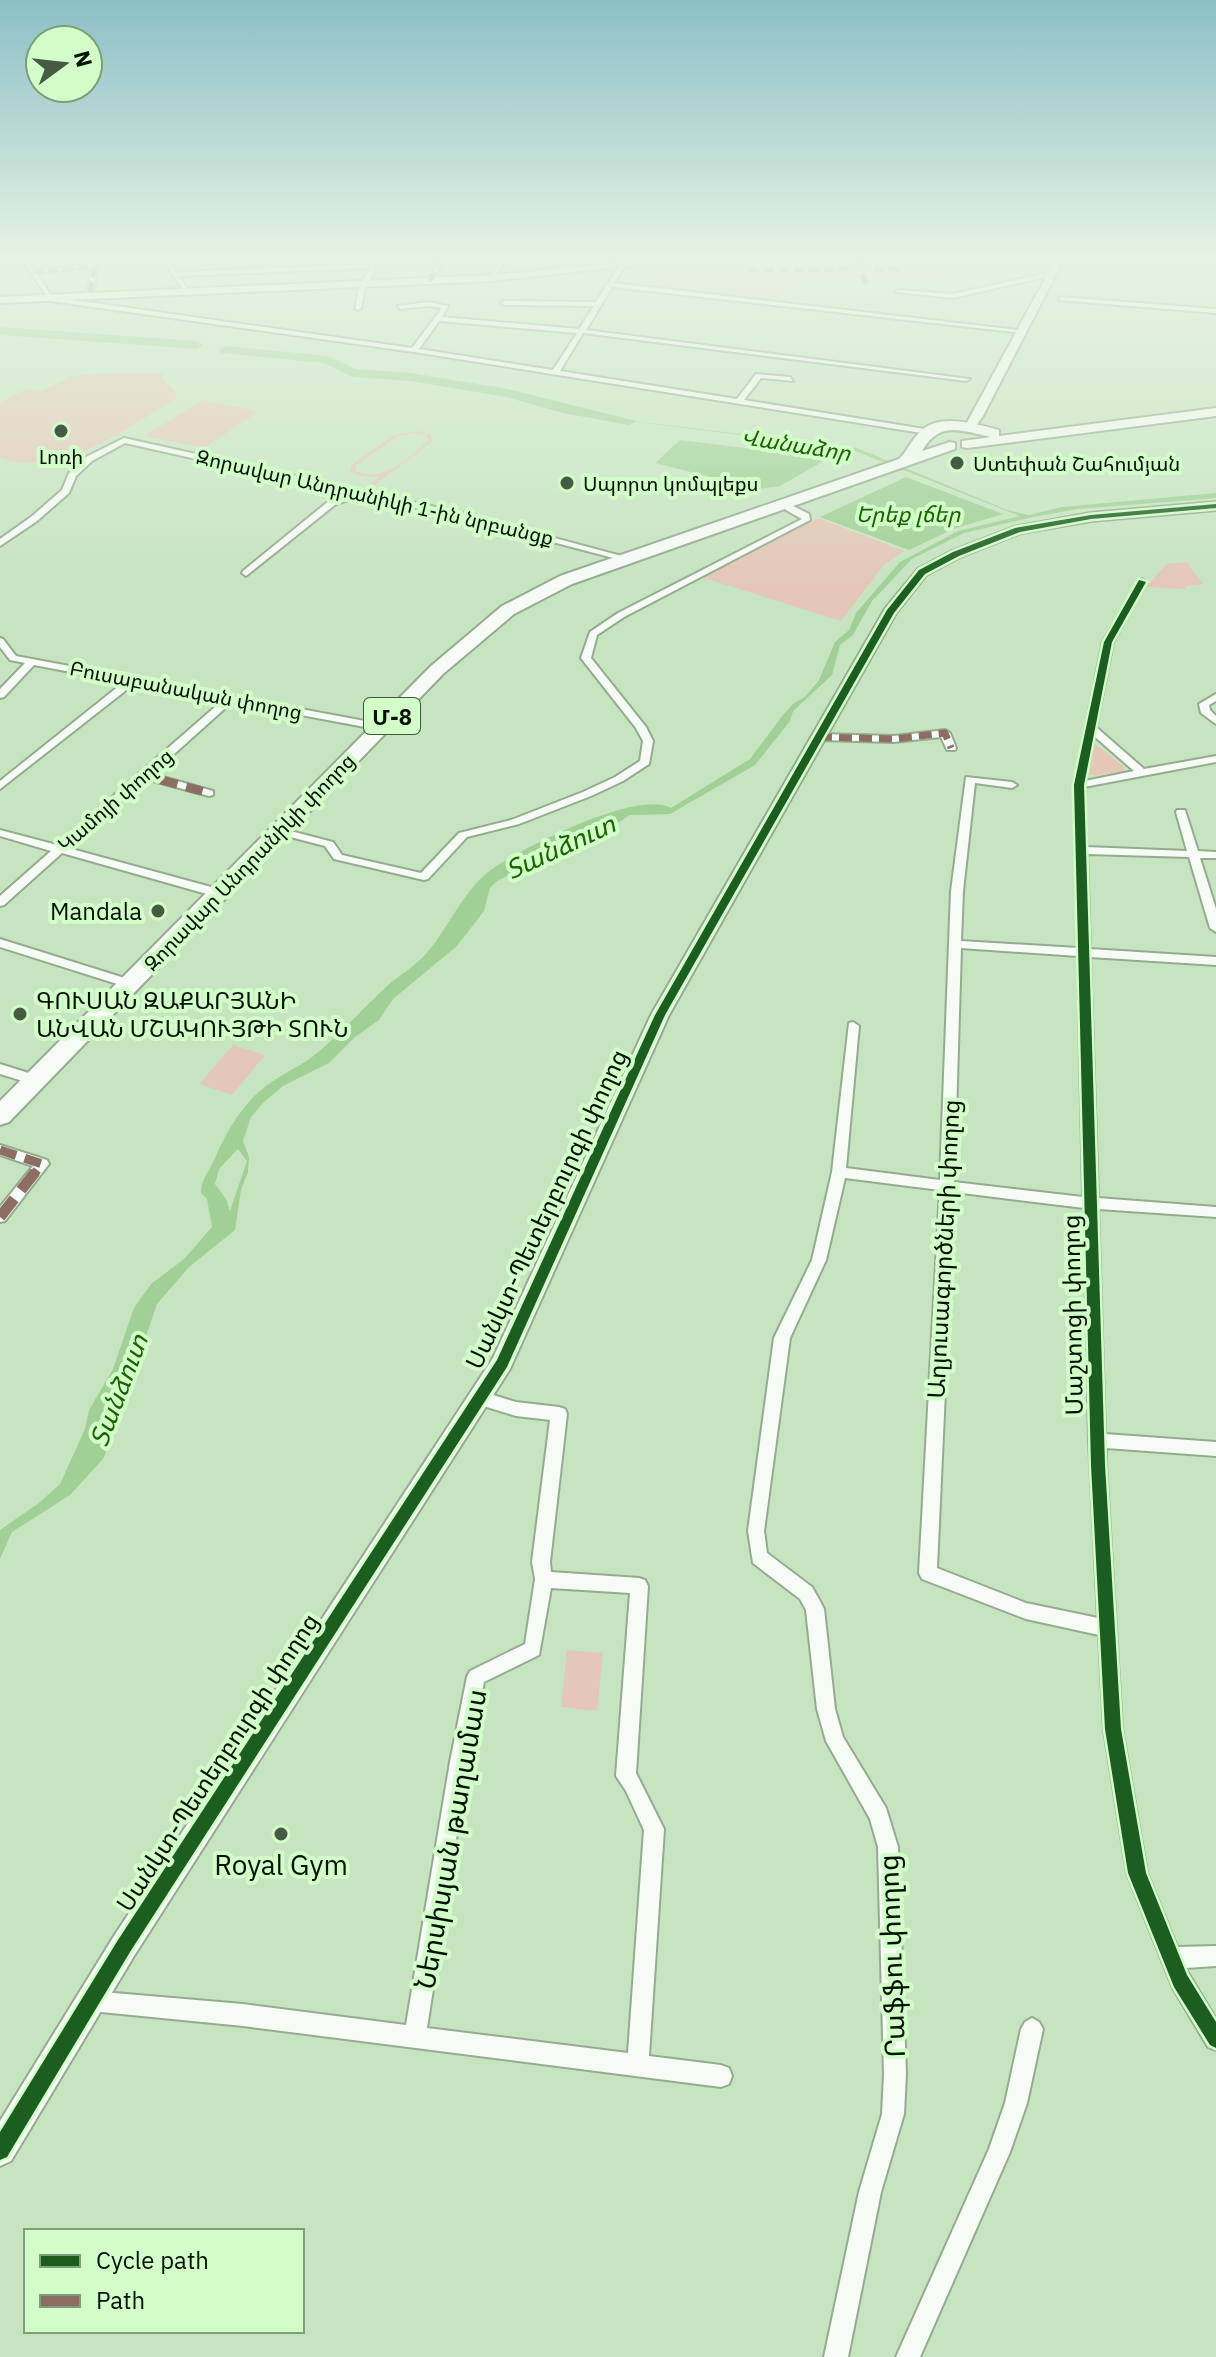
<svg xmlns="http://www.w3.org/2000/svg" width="1216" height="2357" font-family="'IBM Plex Sans','Noto Sans Armenian',sans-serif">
<rect width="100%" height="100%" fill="#c7e4c1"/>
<path fill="#e4c7b7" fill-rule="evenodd" d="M757 255H945L951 262 953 282 795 284 777 301 622 283 633 269Z
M109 373H162L163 379 177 393 175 399C123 430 65 478 0 458V403L26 389 40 392 72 376Z
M202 400 259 411 204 448 145 436Z
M418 431 431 435 432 442 369 489 365 488 379 477 361 476 350 471 352 465 394 435ZM412 433 426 435 429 440C411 457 381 485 356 471V465L398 436Z
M818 518 904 551 884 565 841 621 701 577Z
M1187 562 1203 584 1186 586 1185 589 1146 587 1167 564Z
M1095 744 1123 766 1124 771 1095 776 1089 774Z
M233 1045 265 1055 232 1095 199 1084Z
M567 1650 603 1653 597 1711 561 1707Z"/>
<path fill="#a0d096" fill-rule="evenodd" d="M599 417 857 448 1007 510 1029 515 1062 507 1216 493V498L1078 509 1033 517 964 533 912 559 872 601 853 635 840 645 832 675 793 711 790 721 755 765 670 814 630 815 580 848 528 865 497 881 490 888 484 911 457 946 393 999 379 1020 355 1037 329 1063 283 1086 264 1102 251 1117 243 1141 249 1157 248 1172 241 1190 235 1230 189 1267 157 1304 145 1339 129 1365 123 1410 103 1459 70 1495 12 1532 0 1559V1530L39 1503 60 1484 85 1429 89 1410 113 1369 134 1308 151 1284 184 1259 212 1227 207 1199 201 1193C201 1179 208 1173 214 1160 225 1134 242 1104 266 1086 280 1075 297 1068 312 1057 339 1036 362 1009 387 986 399 975 414 967 425 955 449 928 462 891 492 869 522 848 638 789 671 808L750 759 783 715 793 704 806 696 819 680 835 642 849 630 856 613 900 562 958 531 1020 516 850 449ZM238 1149 247 1161 230 1211 226 1199 215 1184 219 1169Z
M680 440 762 450 768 445 818 450 827 459 780 486 758 489 655 463Z
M906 477 1003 514 953 529 909 550 820 517Z"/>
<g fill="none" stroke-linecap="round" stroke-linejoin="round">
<path fill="#a0d096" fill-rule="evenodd" d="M0 327 197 341 203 345 197 349 0 335Z
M225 346 327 356 356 369 411 373 508 389 636 421 629 425 563 413 506 397 411 381 353 377 324 363 221 353 219 350Z"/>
<g stroke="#95ab90" stroke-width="4">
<path id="street" d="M19 255H25L35 270 89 264 97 271 92 297 89 299 86 297 91 271 87 268 37 273 52 297 412 348 442 308 428 306 400 309 398 306 428 302 448 306 442 317 579 329 594 306 504 305 501 303 504 301 596 302 626 255H632L614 283 1026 331 1023 333 612 287 586 330 970 379 966 381 583 333 560 371 737 399 756 374 790 377 793 381 761 378 744 400 931 430 932 432 928 434 414 352 50 301ZM439 321H440L577 333 553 370 419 349Z
M159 255H209L167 258 176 272 374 264 380 255H386L366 284 361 308 358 310 355 308 360 284 371 268 179 276 190 293 187 295Z
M440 255H446L433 281 428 282Z
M500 255H506L496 278 491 279Z
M1052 272 1054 275 953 298 895 292 898 290 953 294Z
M1061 297 1216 309V313L1059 300Z
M124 438 458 512 629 558 625 561 457 517 361 496 336 504 246 576 242 573 243 571 330 500 352 494 125 443 92 461 76 476 69 493 37 521 0 546V539L31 517 62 490 69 473 86 457Z
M779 502H785L809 514 810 520 624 617 597 635 591 658 646 727 653 741 649 764 623 781 591 796 519 824 467 837 428 879 424 880 334 859 325 846 275 833 273 831 279 828 333 842 342 855 421 873 459 833 511 820 583 792 615 777 640 761 643 741 636 728 581 658 590 632 618 613 802 519 779 506Z
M1142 579 1146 582 1113 642 1096 727 1144 769 1216 756V762L1084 787 1086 847 1187 851 1176 812 1177 810H1185L1198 851 1216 852V858H1200L1216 909V932L1210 928 1189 857 1087 854 1090 949 1216 957V965L1090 957 1098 1198 1216 1207V1217L1098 1209 1105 1434 1216 1442V1456L1106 1448V1465L1122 1729 1147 1873 1177 1947 1216 1946V1966L1185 1968 1216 2019V2050L1208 2047 1173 1988 1127 1873 1104 1729 1099 1635 1026 1619 922 1579 919 1573 940 1190 845 1178 826 1260 790 1338 764 1531 767 1553 812 1587 821 1603 824 1609 835 1709 843 1737 886 1808 898 1847 906 2074 904 2114 881 2192 848 2357H824L859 2192 882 2114 884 2074 878 1847 870 1819 826 1741 817 1709 806 1610 800 1599 753 1563 748 1531 774 1338 812 1260 832 1172 849 1023 853 1022 859 1026 846 1168 940 1180 951 891 966 777 1012 782 1017 785 1012 788 975 783 963 891 961 941 1078 948 1074 785 1103 642 1138 582ZM1094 736 1134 771 1085 781ZM961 948 1078 956 1083 1197 954 1182ZM954 1192 1084 1208 1089 1440 1098 1618 1026 1603 937 1568Z
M0 638 3 639 16 656 381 724 386 727 381 730 232 702 152 774 213 791V795L209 796 146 779 68 848 222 890V896H214L62 853 4 905 0 906V896L51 851 0 836V830L57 845 223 700 134 684 0 789V781L124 682 34 665 4 697 0 698V689L25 663 10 660 0 647Z
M1216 694V701L1209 705 1210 710 1216 716V724L1201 713 1199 704Z
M945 730 950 733 956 748 955 750H947L941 737 894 742 819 740 814 737 819 734 894 736Z
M0 939 134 981 136 984 130 988 0 947Z
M0 1064 41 1077 43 1080 36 1085 0 1074Z
M0 1145 47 1160 49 1164 5 1221 0 1222V1207L33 1166 0 1155Z
M480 1391 516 1402 559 1407 565 1409 567 1414 550 1562 551 1572 639 1578 645 1580 648 1586 636 1773 664 1829 649 2056 721 2065 729 2068 732 2076 729 2084 721 2087 243 2026 91 2011 84 2008 81 2001 84 1994 91 1991 243 2004 406 2025 450 1762 467 1677 470 1671 525 1644 535 1579 532 1562 550 1420 516 1416 474 1403 472 1398 474 1393ZM551 1588 630 1593 616 1776 626 1791 644 1830 628 2053 427 2028 468 1762 484 1682 539 1655Z
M1032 2018 1039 2022 1043 2029 1027 2103 1010 2152 920 2357H896L989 2149 1005 2103 1021 2029 1025 2022Z"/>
</g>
<g stroke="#95ab90" stroke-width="4">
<path id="secondary" d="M700 255H726L493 281 0 303V297L493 275Z
M1058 255H1066L983 416 973 430H965L964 428Z
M1216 502V510L1091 521 1021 533 960 557 926 575 896 613 669 1015 510 1369 134 1956 11 2161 0 2166V2121L114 1936 493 1358 651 1015 885 609 918 569 952 551 1014 527 1091 513Z"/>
</g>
<g stroke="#95ab90" stroke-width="4">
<path id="highway" d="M1216 408V416L967 448 962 447V441L991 437C961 431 940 420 922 451L950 442 955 443V449L572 584 514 614 443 674 9 1122 0 1125V1101L431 666 502 606 560 576 899 459C907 451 911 441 919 433 938 412 975 424 999 430V436Z"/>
</g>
<use href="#street" fill="#f7fbf6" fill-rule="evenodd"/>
<use href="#secondary" fill="#f7fbf6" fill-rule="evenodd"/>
<use href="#highway" fill="#f7fbf6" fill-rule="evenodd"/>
<path stroke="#8d6e63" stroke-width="5" stroke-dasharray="10 5" stroke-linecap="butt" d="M856 255 859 265
M874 269H904
M749 270 847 269
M33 272 89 266 94 271 89 297
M862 274 866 284
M430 281 443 255"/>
<path stroke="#8d6e63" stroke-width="7" stroke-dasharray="13 7" stroke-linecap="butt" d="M819 737 894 739 945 733 951 748
M144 775 169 782"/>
<path stroke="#8d6e63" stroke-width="9" stroke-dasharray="17 9" stroke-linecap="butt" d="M161 780 209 793
M0 1150 42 1164 35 1173"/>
<path stroke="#8d6e63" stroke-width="11" stroke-dasharray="23 11" stroke-linecap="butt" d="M0 1217 36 1171"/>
<g stroke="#d2fdc9" stroke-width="5">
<path id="cycleway" d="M1216 504V508L1091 519 1020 532 959 556 925 574 894 613 665 1015 507 1367 130 1952 7 2157 0 2160V2132L118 1940 497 1360 655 1015 887 610 919 570 953 552 1015 528 1091 515Z
M1139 580 1146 582 1112 642 1084 785 1105 1465 1121 1729 1146 1873 1187 1975 1216 2022V2048L1210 2045 1174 1987 1128 1873 1105 1729 1091 1465 1074 785 1104 642Z"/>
</g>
<use href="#cycleway" fill="#1b5e20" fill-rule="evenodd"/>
</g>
<linearGradient id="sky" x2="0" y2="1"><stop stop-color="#8bbfc7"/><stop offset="0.44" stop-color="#e6f3e3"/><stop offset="1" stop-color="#e6f3e3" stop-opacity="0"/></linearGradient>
<rect width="1216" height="585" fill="url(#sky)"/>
<g fill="#465b44" stroke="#d2fdc9" stroke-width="3">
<circle cx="61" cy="431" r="8"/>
<circle cx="957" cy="463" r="8"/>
<circle cx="567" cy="483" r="8"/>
<circle cx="158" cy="911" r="8"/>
<circle cx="20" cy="1014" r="8"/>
<circle cx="281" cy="1834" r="8"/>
</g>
<g text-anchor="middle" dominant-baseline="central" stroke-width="8" stroke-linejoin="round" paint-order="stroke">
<g font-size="20" fill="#011100" stroke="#d2fdc9" text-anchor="start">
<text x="61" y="456" text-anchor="middle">Լոռի</text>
<text x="973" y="463">Ստեփան Շահումյան</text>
<text x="583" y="483">Սպորտ կոմպլեքս</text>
</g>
<g font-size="20" fill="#011100" stroke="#d2fdc9">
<text transform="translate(375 497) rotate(13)">Զորավար Անդրանիկի 1-ին նրբանցք</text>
<text transform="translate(186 690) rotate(11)">Բուսաբանական փողոց</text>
<text transform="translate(115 800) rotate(-41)">Կամոյի փողոց</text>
<text transform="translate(249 862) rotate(-46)">Զորավար Անդրանիկի փողոց</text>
</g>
<g font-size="22" font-style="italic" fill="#196300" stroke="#d2fdc9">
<text transform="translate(796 444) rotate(9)">Վանաձոր</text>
<text x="908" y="513">Երեք լճեր</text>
</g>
<rect fill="#d2fdc9" stroke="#40583c" stroke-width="2" x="364" y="698" width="56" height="36" rx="6"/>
<g font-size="22" font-weight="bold" fill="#011100">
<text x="392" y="716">Մ-8</text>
</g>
<g font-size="24" fill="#011100" stroke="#d2fdc9" text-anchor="end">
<text x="142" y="911">Mandala</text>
<text x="36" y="1000" text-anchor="start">ԳՈՒՍԱՆ ԶԱՔԱՐՅԱՆԻ<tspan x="36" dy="28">ԱՆՎԱՆ ՄՇԱԿՈՒՅԹԻ ՏՈՒՆ</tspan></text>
</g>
<g font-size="24" fill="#011100" stroke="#d2fdc9">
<text transform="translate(546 1209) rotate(-65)">Սանկտ-Պետերբուրգի փողոց</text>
<text transform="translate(943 1249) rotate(-87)">Աղյուսագործների փողոց</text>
<text transform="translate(1072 1315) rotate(-91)">Մաշտոցի փողոց</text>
<text transform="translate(217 1762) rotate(-57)">Սանկտ-Պետերբուրգի փողոց</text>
</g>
<g font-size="26" font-style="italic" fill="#196300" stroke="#d2fdc9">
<text transform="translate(560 846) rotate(-25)">Տանձուտ</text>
<text transform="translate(118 1390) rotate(-69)">Տանձուտ</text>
</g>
<g font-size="28" fill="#011100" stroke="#d2fdc9">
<text transform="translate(450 1839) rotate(-80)">Ներսիսյան թաղամաս</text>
<text transform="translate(891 1956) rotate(-92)">Րաֆֆու փողոց</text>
</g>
<g font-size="28" fill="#011100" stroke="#d2fdc9">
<text x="281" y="1864">Royal Gym</text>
</g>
</g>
<rect x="24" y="2229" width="280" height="104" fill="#d2fdc9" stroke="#7e9f79" stroke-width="2"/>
<rect x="40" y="2255" width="40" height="12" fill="#1b5e20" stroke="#7e9f79" stroke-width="2"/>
<text x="96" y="2269" font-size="24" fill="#011100">Cycle path</text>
<rect x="40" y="2295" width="40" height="12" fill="#8d6e63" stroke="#7e9f79" stroke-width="2"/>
<text x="96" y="2309" font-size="24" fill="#011100">Path</text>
<g transform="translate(64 64) rotate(75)"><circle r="38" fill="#d2fdc9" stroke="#7e9f79" stroke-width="2"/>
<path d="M0-6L14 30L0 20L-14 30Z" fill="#465b44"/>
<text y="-12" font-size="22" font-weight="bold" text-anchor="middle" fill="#011100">N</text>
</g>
</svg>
